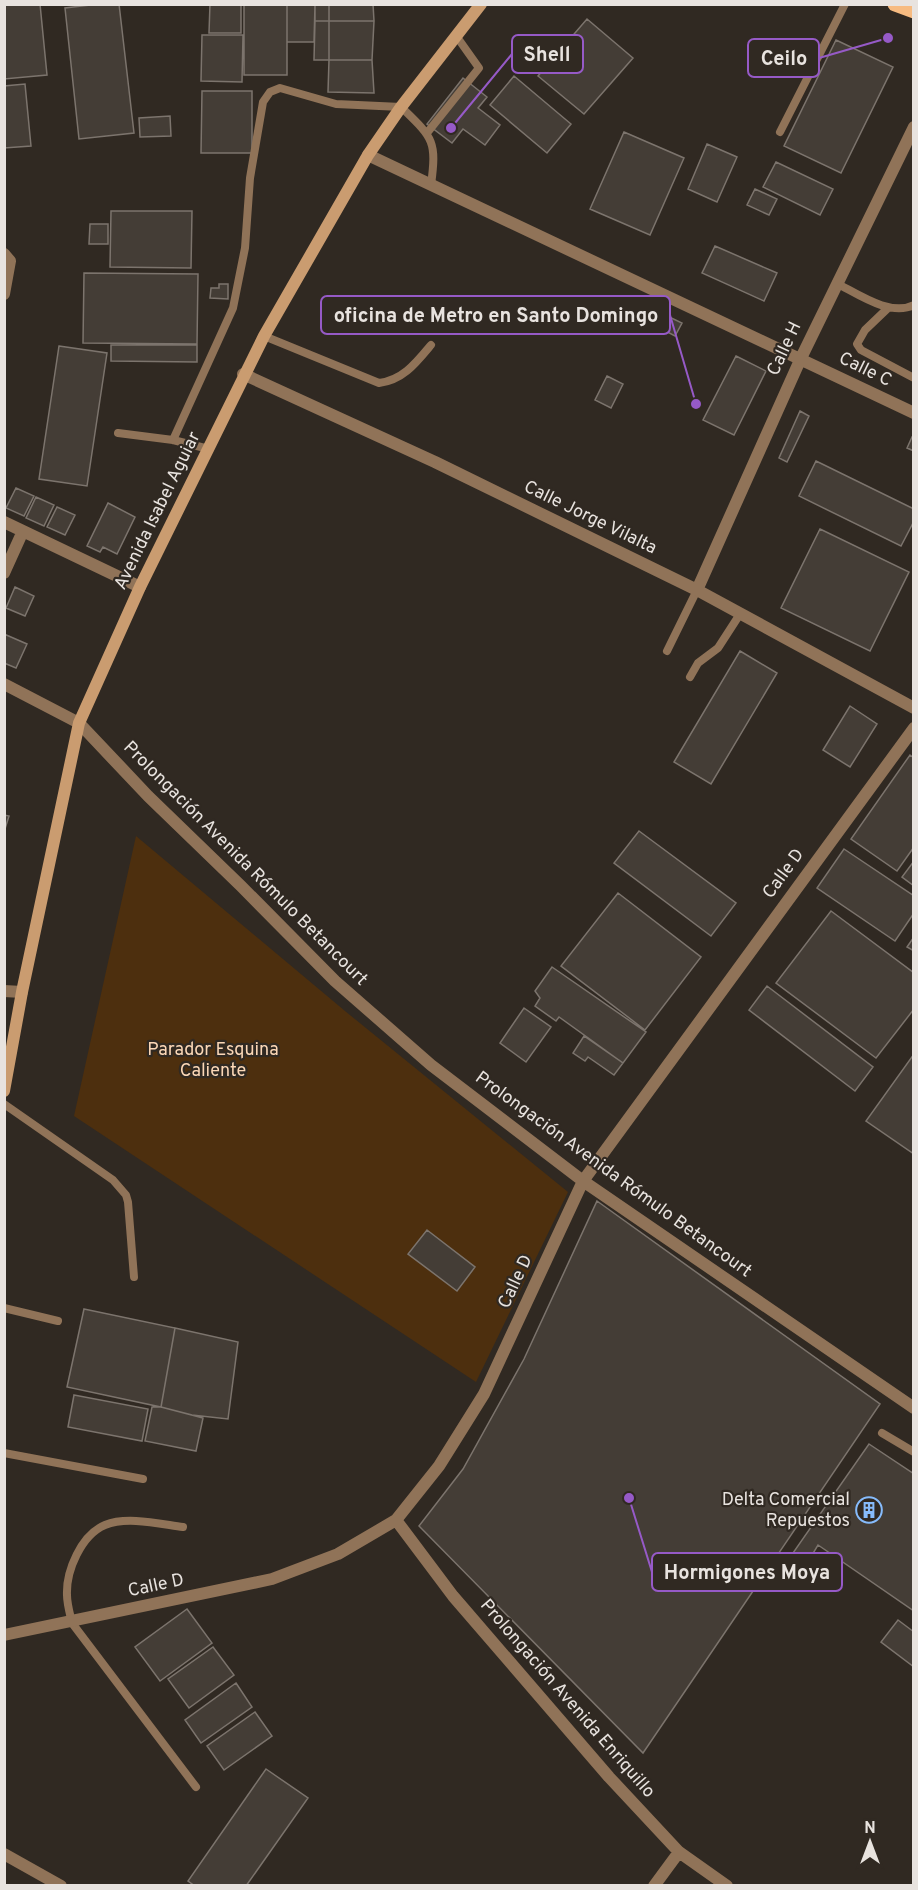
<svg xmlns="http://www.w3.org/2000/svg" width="918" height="1890" font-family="Overpass,sans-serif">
<rect width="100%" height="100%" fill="#302922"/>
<path fill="#4d2f0e" d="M136 836 345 1011 568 1192 476 1382 74 1116Z"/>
<path fill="#443d36" stroke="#7c746d" stroke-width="1.5" d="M4 4H40L47 75 4 79Z
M99 4H119L134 133 79 139 65 8Z
M210 4H241V33H209Z
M244 4H287V75H244Z
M287 4H315L314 42H287Z
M315 4H329V21H315Z
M329 4H373L374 21H329Z
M587 19 633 58 584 114 538 76Z
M315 21H329V60H314Z
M329 21H374L372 60H329Z
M202 35H243L242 82 201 81Z
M836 40 893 67 841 173 784 146Z
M329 60H372L374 93 328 92Z
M514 76 571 124 547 153 490 105Z
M463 78 487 97 478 108 500 125 485 145 463 129 452 143 427 124Z
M25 84 31 146 4 148V86Z
M202 91H252V153H201Z
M170 116 171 136 140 137 139 118Z
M624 132 684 158 650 235 590 209Z
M707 144 737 157 717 202 688 189Z
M776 162 833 189 820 215 763 187Z
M755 189 777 199 769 215 747 205Z
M111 211H192L191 268 110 267Z
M90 224H108V244H89Z
M715 246 777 273 764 301 702 273Z
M84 273 198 274 197 344 83 343Z
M219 284H228V299L210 298 211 288H219Z
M661 313 682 323 675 336 654 325Z
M111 345H197V362L111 361Z
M59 346 107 353 87 486 39 479Z
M736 356 766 371 734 435 703 420Z
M607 376 623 384 611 408 595 400Z
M800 411 809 416 787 462 779 458Z
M912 437 914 438V451L907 448Z
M816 461 914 509V521L901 546 799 496Z
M16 488 34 496 24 516 6 508Z
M36 497 54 505 44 526 26 518Z
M108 503 135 517 117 554 103 547 100 552 87 546Z
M57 507 75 515 65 535 47 527Z
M820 529 909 572 870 651 781 608Z
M15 587 34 596 25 616 6 608Z
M4 634 27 644 16 668 4 663Z
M740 651 777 673 711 784 674 762Z
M850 706 877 724 850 767 823 750Z
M910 755 914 758V847L897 871 851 839Z
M4 815 9 816 4 832Z
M639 831 736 903 711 936 614 863Z
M844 849 914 896V913L895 941 817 888Z
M914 861V886L902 877Z
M618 893 701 957 645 1030 561 966Z
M831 911 914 973V1009L876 1058 776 983Z
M914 937V951L907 947Z
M552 967 646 1032 623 1063 559 1017 556 1021 535 1006 540 998 535 991Z
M767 986 873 1067 855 1091 749 1010Z
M524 1008 551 1027 526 1062 500 1043Z
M584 1036 623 1063 614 1075 588 1057 585 1061 573 1053Z
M914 1054V1154L866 1121Z
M597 1201 880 1404 643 1753 419 1526 463 1469 524 1359Z
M427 1230 475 1267 457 1291 408 1254Z
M84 1309 175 1328 161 1407 67 1387Z
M175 1328 238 1342 228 1419 192 1415 161 1407Z
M74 1395 148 1409 142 1441 68 1427Z
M152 1407H161L203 1418 196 1451 145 1441Z
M869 1444 914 1474V1611L818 1545 812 1555 836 1571 824 1589 786 1563Z
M187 1609 212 1643 160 1681 135 1647Z
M898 1620 914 1632V1667L881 1642Z
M213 1647 234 1675 189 1708 168 1679Z
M236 1683 252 1707 201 1743 185 1720Z
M255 1712 272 1736 224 1770 207 1746Z
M266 1769 308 1798 246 1886H195L188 1881Z"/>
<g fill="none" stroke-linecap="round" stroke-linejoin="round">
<path stroke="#907358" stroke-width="8" d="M780 132 845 4
M427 133 479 68 457 37
M836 283C858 294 890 317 914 305
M888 308 865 330 857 344 861 350 914 378
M264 336 379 383C403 380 416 363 431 345
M118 433 173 440 209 449
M173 440 233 308 245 248 250 178 263 102 270 92 280 88 336 104 401 107C433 138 437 140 431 185
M667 651 697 590
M690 677 698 663 718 648 740 614
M4 1104 113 1180 126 1195 128 1202 134 1277
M4 1308 58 1321
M882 1433 914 1452
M4 1453 143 1479
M183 1527C160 1524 127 1516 105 1525 81 1535 66 1571 67 1595 67 1604 70 1614 72 1623L196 1787"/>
<path stroke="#907358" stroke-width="12" d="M368 155 914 413
M4 254 10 261 4 294
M243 374 435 462 697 590 914 708
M4 522 140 587
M4 573 23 531
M697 590 801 358 914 127
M4 684 79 723 148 796 241 886 335 981 431 1065 583 1181 914 1408
M4 991 22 992
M396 1520 453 1596 609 1777 679 1852 727 1886
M4 1635 272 1579 338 1554 396 1520 439 1466 484 1394 583 1181 914 728
M4 1854 61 1886
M654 1886 679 1852"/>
<path stroke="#ca9c70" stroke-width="12" d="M4 1091 22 992 79 723 140 587 264 336 368 155 401 107 481 4"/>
<path stroke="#f7bb81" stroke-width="15" d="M895 4 914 11"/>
</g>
<defs>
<g id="building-ring" transform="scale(1.35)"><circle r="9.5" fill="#302922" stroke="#86bbfb" stroke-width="1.5"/><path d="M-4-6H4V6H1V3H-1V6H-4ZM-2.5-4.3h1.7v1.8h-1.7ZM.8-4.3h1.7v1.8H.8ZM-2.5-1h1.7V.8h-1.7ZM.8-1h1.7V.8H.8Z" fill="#86bbfb"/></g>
</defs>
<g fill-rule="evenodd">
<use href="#building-ring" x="869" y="1510"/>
</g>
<g text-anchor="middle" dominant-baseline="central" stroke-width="4.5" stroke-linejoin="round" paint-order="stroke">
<g font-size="18" fill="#e8e3df" stroke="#302922">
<text transform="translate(785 349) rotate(-65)">Calle H</text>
<text transform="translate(865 370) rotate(26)">Calle C</text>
<text transform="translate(158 511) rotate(-64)">Avenida Isabel Aguiar</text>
<text transform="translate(590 518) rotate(26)">Calle Jorge Vilalta</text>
<text transform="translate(245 864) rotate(45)">Prolongación Avenida Rómulo Betancourt</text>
<text transform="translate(784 874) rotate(-54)">Calle D</text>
<text transform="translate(613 1175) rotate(36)">Prolongación Avenida Rómulo Betancourt</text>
<text transform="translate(516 1282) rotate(-65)">Calle D</text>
<text transform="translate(156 1586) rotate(-12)">Calle D</text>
<text transform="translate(567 1699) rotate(49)">Prolongación Avenida Enriquillo</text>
</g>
<g font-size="18" fill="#fbd7b6" stroke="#302922">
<text x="213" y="1050">Parador Esquina<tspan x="213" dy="21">Caliente</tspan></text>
</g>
<g font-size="18" fill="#e8e3df" stroke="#302922" text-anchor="end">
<text x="850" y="1500">Delta Comercial<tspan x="850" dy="21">Repuestos</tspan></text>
</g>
</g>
<path fill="none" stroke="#965ac7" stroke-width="2" d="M451 128L512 54M888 38L819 58M696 404L670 315M629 1498L652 1572"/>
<g fill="#965ac7" stroke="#302922" stroke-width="2">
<circle cx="451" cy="128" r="6"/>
<circle cx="888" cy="38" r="6"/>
<circle cx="696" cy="404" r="6"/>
<circle cx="629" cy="1498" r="6"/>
</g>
<g fill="#302922" stroke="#965ac7" stroke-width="2">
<rect x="512" y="35" width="71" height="38" rx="6"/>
<rect x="748" y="39" width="71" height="38" rx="6"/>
<rect x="321" y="296" width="349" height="38" rx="6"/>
<rect x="652" y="1553" width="190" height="38" rx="6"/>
</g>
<g font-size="20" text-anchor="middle" font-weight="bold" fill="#e8e3df">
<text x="547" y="61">Shell</text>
<text x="784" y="65">Ceilo</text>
<text x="496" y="322">oficina de Metro en Santo Domingo</text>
<text x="747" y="1579">Hormigones Moya</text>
</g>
<rect width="918" height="1890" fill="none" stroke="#e8e3df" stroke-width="12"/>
<g transform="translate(870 1842)" stroke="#302922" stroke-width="4.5" paint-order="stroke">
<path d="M0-4.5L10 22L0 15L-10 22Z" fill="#e8e3df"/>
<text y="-9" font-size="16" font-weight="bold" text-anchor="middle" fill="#e8e3df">N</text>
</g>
</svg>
